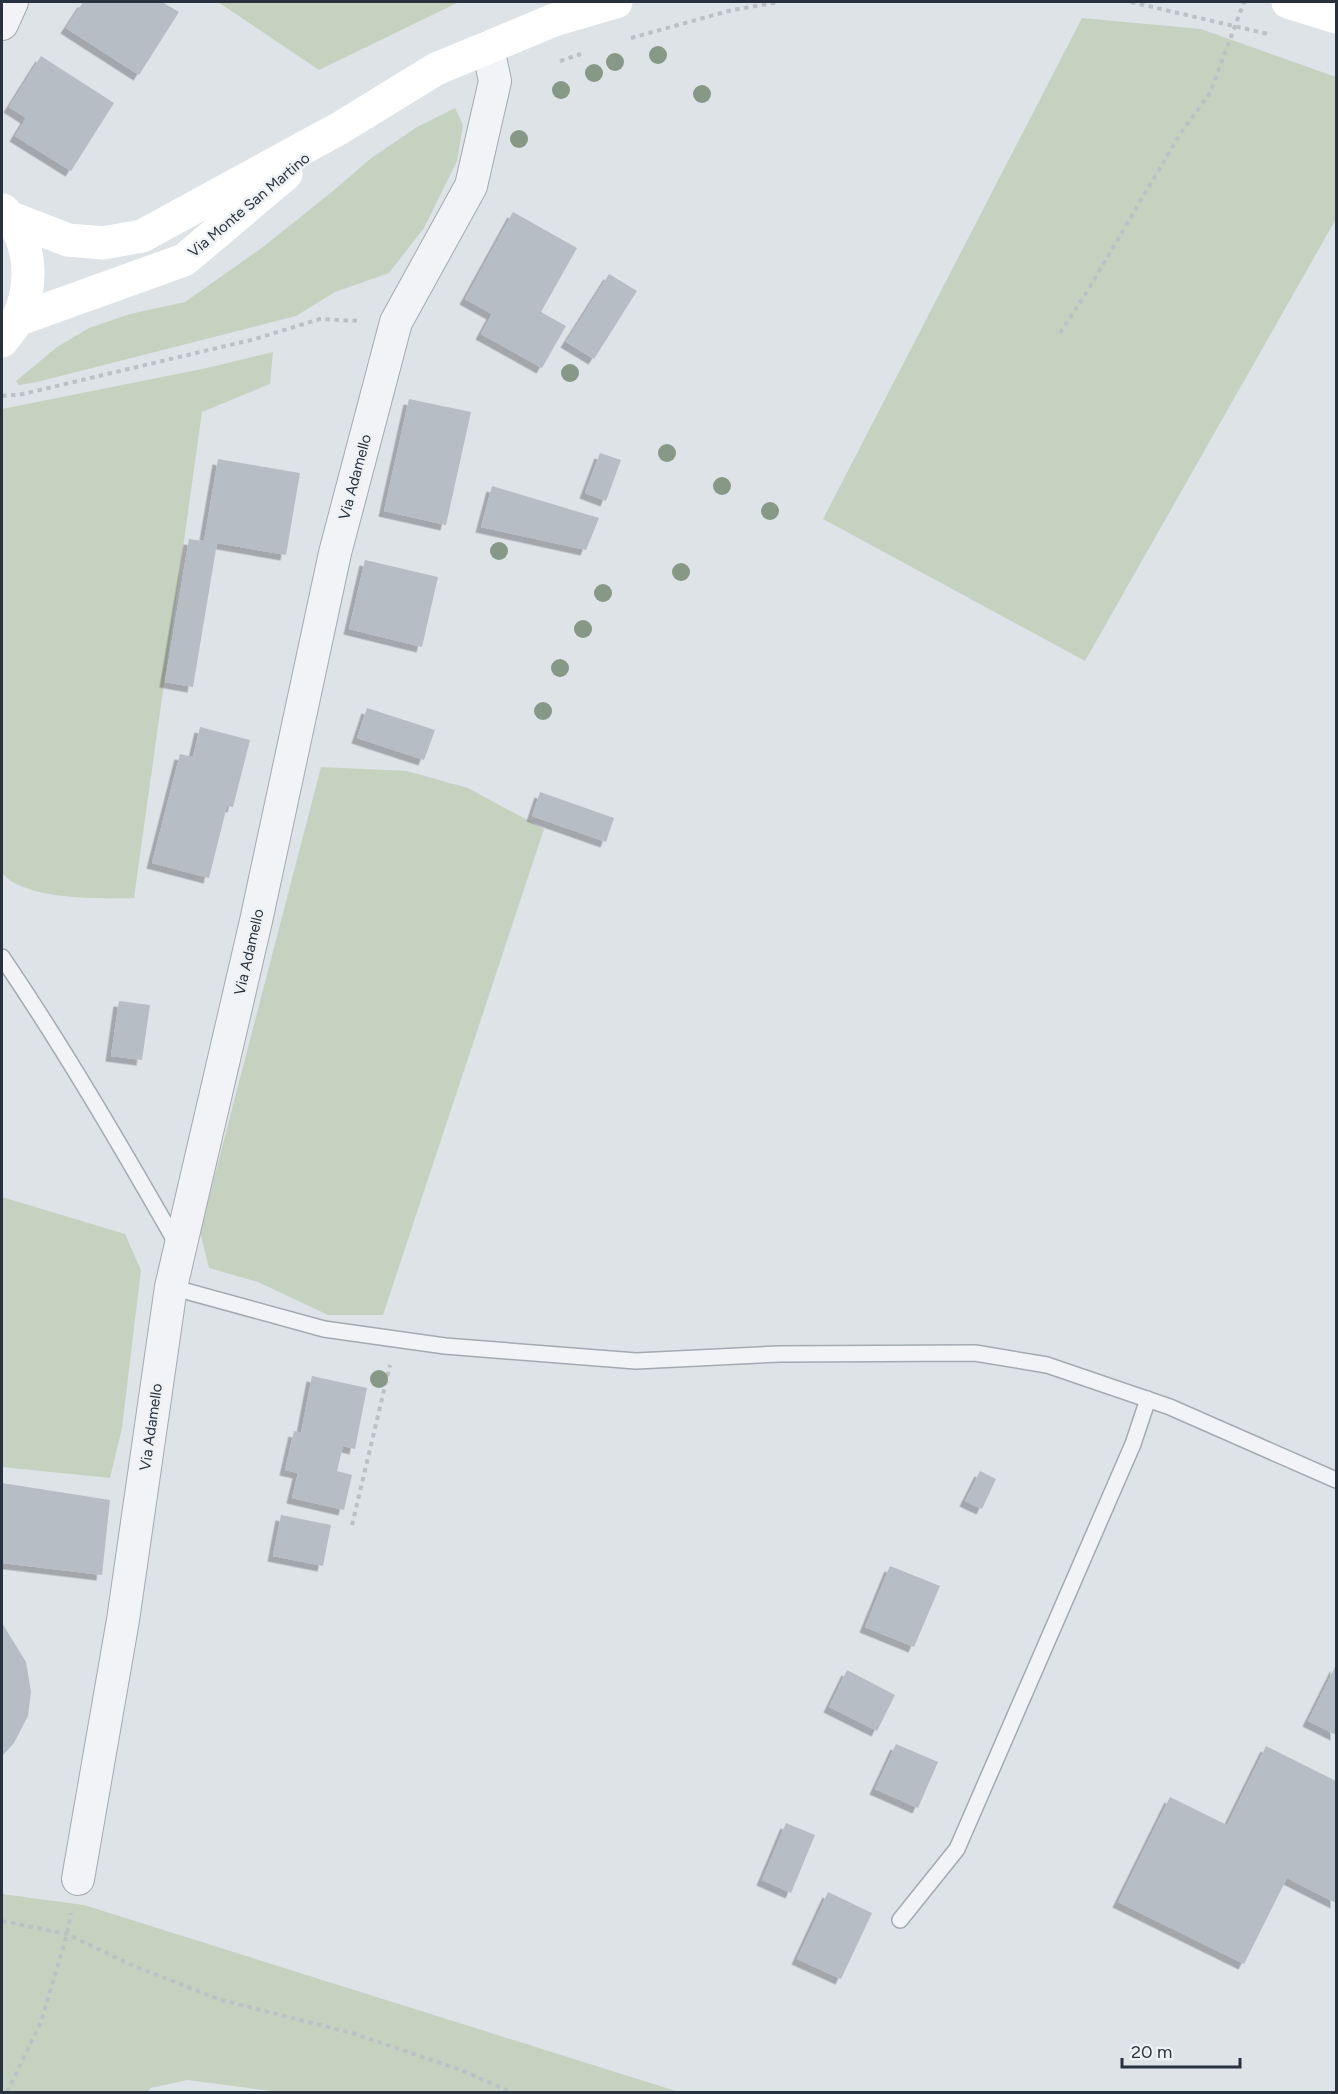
<svg xmlns="http://www.w3.org/2000/svg" width="1338" height="2094" font-family="Figtree,sans-serif">
<defs>
<filter id="shadow"><feDropShadow dx="-5.5" dy="5.5" stdDeviation="0" flood-color="#0004"/></filter>
</defs>
<rect width="100%" height="100%" fill="#dee3e8"/>
<path fill="#c6d2c0" d="M218 2H459L319 70Z
M1082 18 1201 29 1336 77V219L1085 661 823 519Z
M455 108 463 125 457 161 424 228 389 273 335 292 296 316 37 382 19 385 16 381 57 347 89 328 130 314 185 302 263 247 333 191 370 159 417 127Z
M273 352 270 384 202 412 134 898C100 899 24 900 2 873V409L207 368Z
M321 767 407 771 468 788 544 829 383 1315H328L258 1282 209 1268 200 1232Z
M2 1197 125 1234 141 1270 122 1428 110 1478 2 1467Z
M2 1894 84 1905 679 2092H280L187 2080 151 2088 147 2092H2Z"/>
<path fill="#b6bdc5" filter="url(#shadow)" d="M83 2H162L179 12 139 75 66 28Z
M41 56 114 103 71 171 15 136 26 118 9 107Z
M513 212 577 248 541 312 566 326 542 368 481 334 492 314 465 299Z
M609 274 637 291 594 359 566 342Z
M409 399 471 412 446 525 384 511Z
M600 453 621 460 606 501 585 493Z
M218 459 300 473 286 555 217 543 193 687 165 682 189 539 204 541Z
M492 486 599 518 586 550 481 527Z
M365 560 438 577 422 647 349 629Z
M367 708 435 730 424 760 357 738Z
M200 727 250 740 233 807 227 806 209 878 152 863 180 754 193 757Z
M540 792 614 818 606 842 532 816Z
M119 1001 150 1005 142 1060 111 1056Z
M312 1376 367 1388 355 1449 343 1446 337 1471 352 1475 344 1510 292 1498 298 1473 285 1470 294 1431 301 1433Z
M980 1471 996 1479 982 1509 965 1501Z
M2 1483 110 1500 102 1575 2 1563Z
M281 1515 331 1525 323 1566 273 1556Z
M890 1566 940 1586 914 1647 865 1627Z
M2 1623 26 1662 31 1692 28 1716 14 1743 2 1756Z
M1336 1665V1735L1308 1721Z
M847 1670 895 1695 877 1731 829 1707Z
M896 1744 938 1762 918 1808 875 1789Z
M1266 1746 1336 1781V1903L1287 1878 1244 1964 1118 1902 1170 1797 1227 1825Z
M786 1823 815 1835 791 1893 762 1880Z
M828 1892 872 1913 841 1979 797 1959Z"/>
<g fill="none" stroke-linecap="round" stroke-linejoin="round">
<g stroke="#a4aab2" stroke-width="18">
<path id="lane" d="M2 957C65 1050 122 1148 178 1246
M171 1287 324 1329 445 1346 636 1361 779 1354 975 1353 1047 1365 1170 1407 1336 1480
M900 1920 957 1849 1133 1444 1148 1399"/>
</g>
<g stroke="#a4aab2" stroke-width="34">
<path id="street" d="M2 24 12 2
M78 1879 123 1620 171 1287 256 921 335 553 396 322 471 186 495 81 488 48"/>
</g>
<path stroke="#bdc1c6" stroke-width="4" stroke-dasharray="4.5 4.5" stroke-linecap="butt" d="M1131 2 1268 34
M631 38 732 10 779 2
M560 61 581 54
M1060 333 1088 290 1180 134 1210 93 1244 2
M2 396 23 394 255 339 320 319 360 321
M352 1525 390 1365
M2 1921 67 1934 134 1966 221 2000 352 2033 461 2070 511 2092
M7 2092 41 2022 67 1934 71 1913"/>
<use href="#lane" stroke="#f1f3f6" stroke-width="15"/>
<use href="#street" stroke="#f1f3f6" stroke-width="32"/>
<path stroke="#fff" stroke-width="33" d="M1288 2 1336 17
M11 218 68 240 103 243 142 236 340 128 436 69 554 20 616 2
M17 320 184 260 286 174
M2 341C7 334 14 327 18 318 34 284 32 238 3 210"/>
</g>
<g fill="#879886">
<circle cx="658" cy="55" r="9"/>
<circle cx="615" cy="62" r="9"/>
<circle cx="594" cy="73" r="9"/>
<circle cx="561" cy="90" r="9"/>
<circle cx="702" cy="94" r="9"/>
<circle cx="519" cy="139" r="9"/>
<circle cx="570" cy="373" r="9"/>
<circle cx="667" cy="453" r="9"/>
<circle cx="722" cy="486" r="9"/>
<circle cx="770" cy="511" r="9"/>
<circle cx="499" cy="551" r="9"/>
<circle cx="681" cy="572" r="9"/>
<circle cx="603" cy="593" r="9"/>
<circle cx="583" cy="629" r="9"/>
<circle cx="560" cy="668" r="9"/>
<circle cx="543" cy="711" r="9"/>
<circle cx="379" cy="1379" r="9"/>
</g>
<g text-anchor="middle" dominant-baseline="central" stroke-width="5" stroke-linejoin="round" paint-order="stroke">
<g font-size="15" fill="#28323f" stroke="#eef2f5">
<text transform="translate(249 205) rotate(-40)">Via Monte San Martino</text>
<text transform="translate(355 477) rotate(-75)">Via Adamello</text>
<text transform="translate(249 952) rotate(-77)">Via Adamello</text>
<text transform="translate(151 1427) rotate(-82)">Via Adamello</text>
</g>
</g>
<rect width="1338" height="2094" fill="none" stroke="#28323f" stroke-width="6"/>
<path d="M1122 2058v9h118v-9" fill="none" stroke="#28323f" stroke-width="3"/>
<text x="1131" y="2058" font-size="18" fill="#28323f" stroke="#eef2f5" stroke-width="4.5" paint-order="stroke">20 m</text>
</svg>
